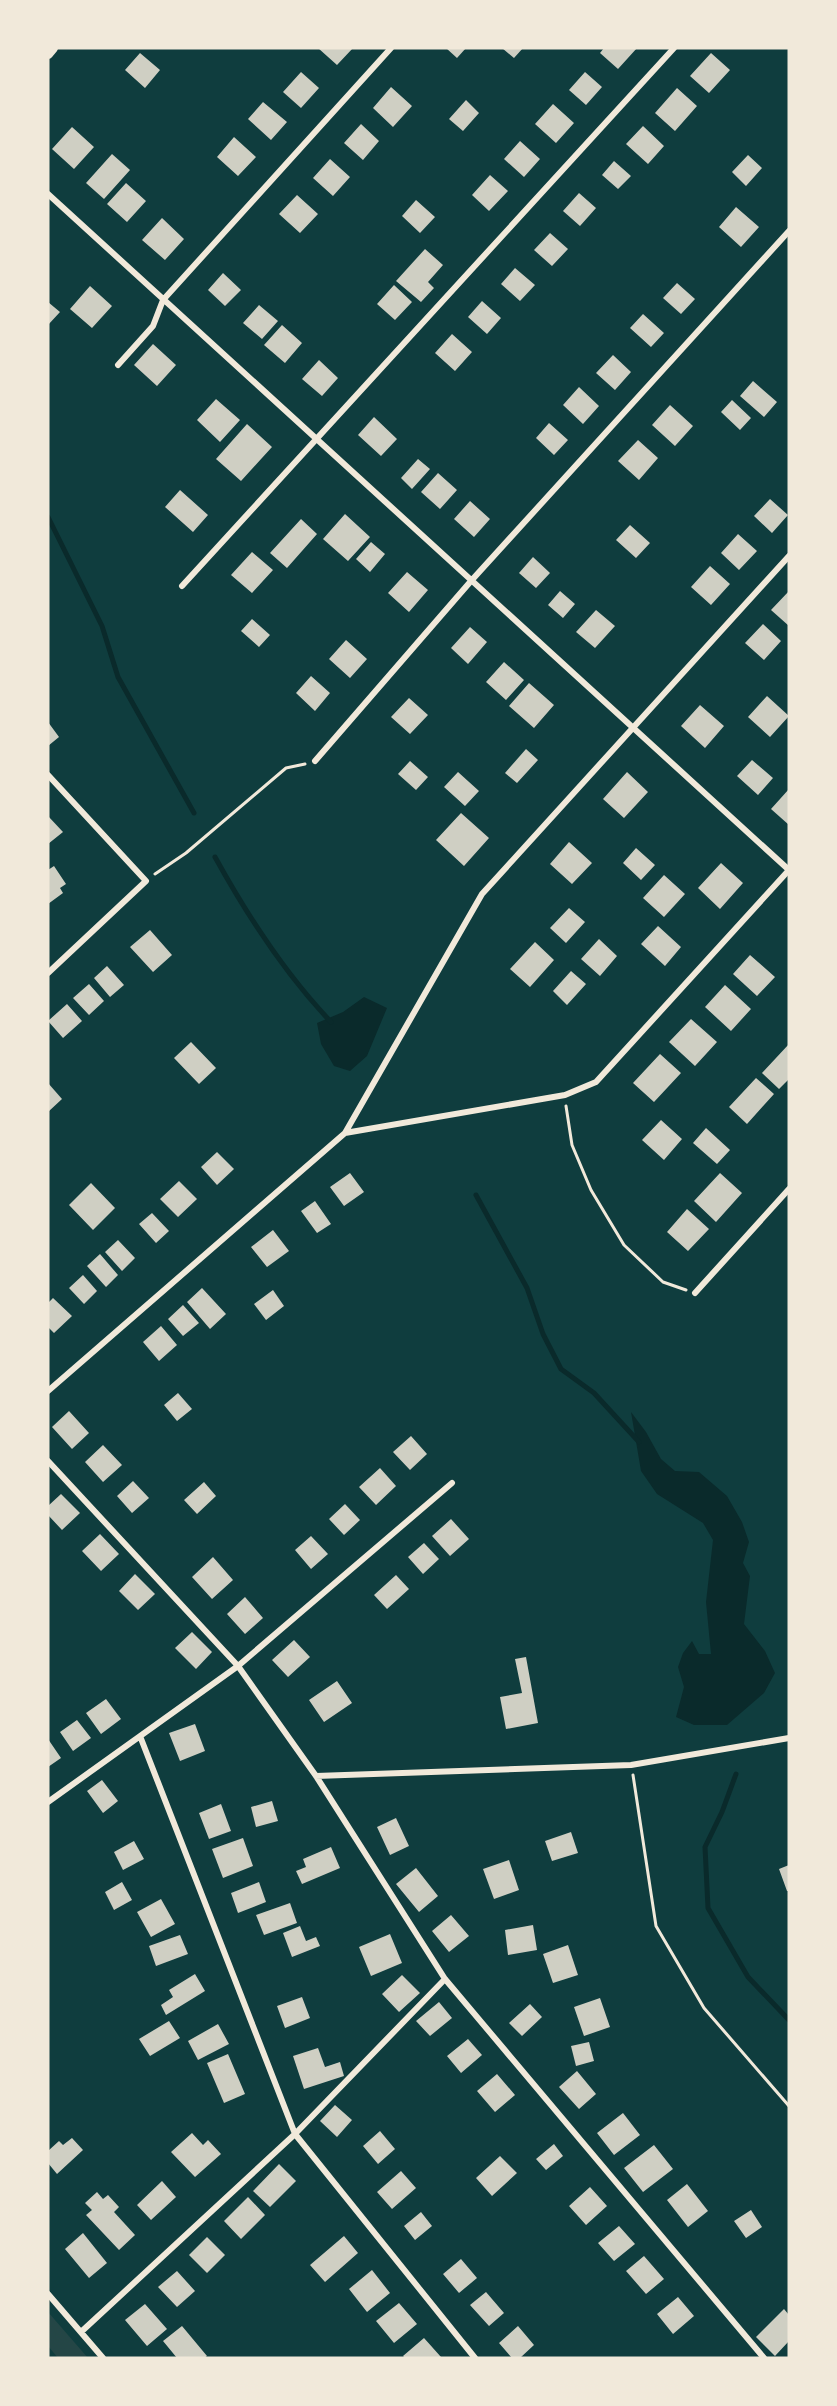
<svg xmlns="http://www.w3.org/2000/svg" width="837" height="2406" font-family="'Noto Serif',serif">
<rect width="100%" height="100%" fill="#0f3d3e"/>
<path fill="#244646" d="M48 2312 88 2358H58L48 2346Z"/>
<path fill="#0a2a2b" d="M364 997 387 1008 367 1056 350 1071 334 1066 321 1044 317 1023 343 1012Z
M631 1412 646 1432 661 1459 675 1471 699 1472 727 1496 742 1522 749 1542 743 1563 750 1576 744 1624 765 1651 775 1673 764 1693 727 1725H694L676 1717 684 1687 678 1667 683 1653 692 1641 699 1654H711L706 1602 713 1540 703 1523 657 1494 641 1471Z"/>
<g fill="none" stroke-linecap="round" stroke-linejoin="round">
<path stroke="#0a2a2b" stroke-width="5" d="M48 517 102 626 118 677 194 813
M215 857C247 915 285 974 331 1022
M476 1195 527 1288 543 1334 561 1369 594 1393 639 1442
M736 1774 722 1812 705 1847 708 1908 748 1977 789 2020"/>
</g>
<path fill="#cfcfc3" d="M318 48H353L337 65Z
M446 48H466L457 58Z
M502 48H523L514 58Z
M604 48H637L618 69 600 53Z
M140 53 160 70 145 88 125 70Z
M711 53 730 70 709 93 690 76Z
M301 72 319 88 301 108 283 92Z
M585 72 602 87 586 105 569 90Z
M391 87 412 106 393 127 373 108Z
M677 88 697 106 675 131 655 113Z
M466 100 479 113 463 131 449 119Z
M263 102 287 122 271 140 248 119Z
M553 104 574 123 556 143 535 124Z
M361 124 379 141 363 160 344 143Z
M643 126 664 146 648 164 626 144Z
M72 127 94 147 74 169 52 149Z
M234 137 256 157 238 176 217 157Z
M520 141 540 159 524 177 504 159Z
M112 154 130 170 104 199 86 183Z
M748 155 762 168 746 186 732 172Z
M330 159 350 177 333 196 313 178Z
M614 161 631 176 618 189 602 175Z
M490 175 508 191 489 211 472 195Z
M126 183 146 201 127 222 107 204Z
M579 193 596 208 580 226 563 211Z
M297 195 318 214 300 233 279 214Z
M416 200 435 217 420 233 402 216Z
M736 207 759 227 741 247 719 227Z
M162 218 184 239 165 260 142 240Z
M550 233 568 249 552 266 534 250Z
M425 249 443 265 428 282 434 288 421 302 396 281Z
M515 268 535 285 520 301 501 284Z
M223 273 241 290 225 306 208 290Z
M677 283 695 299 681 314 663 298Z
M394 285 412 302 395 320 377 304Z
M90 286 112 306 92 328 70 309Z
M482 301 501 318 487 334 468 317Z
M48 302 60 312 48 325Z
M259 305 278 321 262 339 243 323Z
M643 314 664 333 651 347 630 328Z
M282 325 302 343 285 363 264 345Z
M452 334 472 352 455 371 435 353Z
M153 344 176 365 157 386 134 365Z
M613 355 631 372 615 390 596 373Z
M319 360 338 378 322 396 302 379Z
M753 381 777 402 764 417 740 396Z
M579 387 599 406 583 424 563 405Z
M216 399 240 420 220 442 197 420Z
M732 400 751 418 740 430 721 412Z
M670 405 693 426 675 446 652 425Z
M374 417 397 439 381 456 358 435Z
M549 423 568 440 554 455 536 438Z
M247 424 272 447 241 481 216 459Z
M638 440 658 458 639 480 618 461Z
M418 459 430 469 412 489 401 478Z
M438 473 457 490 440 509 421 492Z
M180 490 208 515 193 532 165 507Z
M770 499 788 515 772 533 754 516Z
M470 501 490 519 474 537 454 519Z
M345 514 370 537 348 561 323 539Z
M301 519 317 534 287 568 270 553Z
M630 525 650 543 636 558 616 540Z
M738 534 757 551 739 570 721 553Z
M371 542 385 554 370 572 356 559Z
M252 552 273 570 252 593 231 575Z
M533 557 550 573 536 588 519 573Z
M710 566 730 584 711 605 691 587Z
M407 572 428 590 409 612 388 593Z
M560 591 575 604 563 618 548 605Z
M789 591V626L771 610Z
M596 610 615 626 595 648 576 632Z
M252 619 270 635 259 647 241 631Z
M763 624 781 641 764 660 745 643Z
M470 627 487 642 468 664 451 648Z
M346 640 367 659 350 678 329 659Z
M504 662 524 680 506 700 486 682Z
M311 676 330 693 315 711 296 693Z
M529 683 554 705 534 728 509 706Z
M767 696 789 716 770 737 748 717Z
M409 698 428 715 410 734 391 717Z
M700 705 724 726 705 748 681 726Z
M48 722 59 737 48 746Z
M526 749 538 760 517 783 505 773Z
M752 760 773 778 758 795 737 776Z
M410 761 428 777 416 790 398 774Z
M458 772 479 791 465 806 444 787Z
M627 772 648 792 624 818 603 799Z
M789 789V825L771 809Z
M461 813 489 838 464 866 436 840Z
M48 816 63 832 48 844Z
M569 842 592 863 572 884 550 864Z
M636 848 655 865 641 880 623 863Z
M721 863 743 883 720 909 698 888Z
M54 866 66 884 60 888 63 893 48 904V870Z
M664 875 685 894 664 917 643 898Z
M569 908 585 922 566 943 550 928Z
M658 926 681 947 665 966 641 944Z
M150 930 172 955 153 972 130 947Z
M599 939 617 956 600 976 581 959Z
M535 942 554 960 530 987 510 969Z
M750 955 775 977 757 996 733 974Z
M107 966 124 985 110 997 94 978Z
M571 971 586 984 567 1005 553 991Z
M89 984 104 1001 89 1015 73 998Z
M725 985 751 1009 731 1031 705 1007Z
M67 1004 82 1021 63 1038 48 1021Z
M691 1019 717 1042 695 1066 669 1042Z
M191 1042 216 1068 199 1084 174 1058Z
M789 1044V1079L779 1089 762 1073Z
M660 1054 681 1073 654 1102 633 1083Z
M756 1078 774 1094 747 1124 729 1107Z
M48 1083 62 1099 48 1112Z
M661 1120 682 1139 664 1160 642 1140Z
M706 1128 730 1150 717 1164 693 1143Z
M217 1152 234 1169 217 1185 201 1167Z
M350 1173 364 1192 344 1206 330 1187Z
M720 1173 742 1193 716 1222 694 1201Z
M179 1181 197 1199 178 1217 160 1199Z
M91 1183 115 1208 93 1230 69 1205Z
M315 1201 331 1224 317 1233 301 1211Z
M687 1209 709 1229 688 1251 667 1232Z
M152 1213 169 1231 156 1243 139 1224Z
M273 1230 289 1251 267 1267 251 1247Z
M118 1240 135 1258 122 1271 105 1252Z
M100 1254 118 1275 106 1287 87 1266Z
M83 1275 97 1291 84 1304 69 1288Z
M202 1288 226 1314 210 1329 187 1302Z
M273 1290 284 1306 266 1320 254 1304Z
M53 1298 72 1316 54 1333 48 1327V1303Z
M183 1305 199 1323 183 1336 168 1319Z
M161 1326 177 1345 159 1361 143 1342Z
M178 1393 192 1409 177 1421 164 1405Z
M69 1411 89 1433 72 1449 52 1427Z
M411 1436 427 1454 410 1470 393 1452Z
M103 1445 122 1465 103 1482 85 1462Z
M380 1468 396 1486 376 1505 359 1487Z
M133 1481 149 1498 132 1513 117 1496Z
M204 1482 216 1496 197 1514 184 1500Z
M61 1494 80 1513 62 1530 48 1515V1506Z
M345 1504 360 1520 344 1535 329 1519Z
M451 1519 469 1539 450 1556 432 1536Z
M100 1534 119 1554 101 1571 82 1551Z
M311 1536 328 1554 311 1569 295 1550Z
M424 1543 439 1559 423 1574 408 1557Z
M213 1557 233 1580 212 1599 192 1577Z
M135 1574 155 1594 138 1610 119 1591Z
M396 1575 409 1589 387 1609 374 1595Z
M245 1597 263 1618 245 1634 227 1614Z
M192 1632 212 1652 196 1669 175 1648Z
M294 1640 310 1657 288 1677 272 1660Z
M526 1657 538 1723 506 1729 500 1697 522 1693 515 1659Z
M337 1681 352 1703 324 1722 309 1700Z
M106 1699 121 1719 101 1734 86 1713Z
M77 1720 91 1738 73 1751 60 1732Z
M195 1724 205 1751 180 1761 169 1733Z
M48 1739 61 1758 48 1767Z
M102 1780 118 1801 103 1813 87 1791Z
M272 1801 278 1821 256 1827 251 1807Z
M221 1804 231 1831 209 1839 199 1813Z
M396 1818 409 1846 390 1855 377 1827Z
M571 1832 578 1853 552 1861 545 1841Z
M243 1838 253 1866 223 1878 212 1849Z
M134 1841 144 1859 123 1870 114 1852Z
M331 1847 340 1868 302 1884 296 1871 306 1867 303 1859Z
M509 1860 519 1890 494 1899 483 1869Z
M789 1865V1891H787L779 1869Z
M416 1868 438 1896 419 1912 396 1884Z
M122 1882 132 1900 114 1910 105 1892Z
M259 1882 266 1902 238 1913 231 1893Z
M161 1899 175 1924 151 1937 137 1912Z
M290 1903 297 1923 264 1935 256 1915Z
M451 1915 469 1936 449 1952 432 1931Z
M533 1925 537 1950 508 1955 505 1930Z
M300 1926 306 1941 316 1937 320 1946 292 1957 283 1933Z
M390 1934 402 1963 371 1976 359 1947Z
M180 1935 188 1954 156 1966 149 1946Z
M568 1945 578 1975 553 1983 543 1954Z
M195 1974 205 1991 166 2015 161 2005 173 1997 169 1990Z
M402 1975 420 1993 399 2012 382 1994Z
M302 1997 310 2018 285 2028 277 2006Z
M600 1998 610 2027 584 2036 574 2007Z
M439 2002 452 2018 430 2036 416 2021Z
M530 2004 542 2017 522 2036 509 2023Z
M169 2021 180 2038 150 2056 139 2039Z
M218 2024 229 2044 198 2060 188 2041Z
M468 2039 482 2055 461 2073 447 2056Z
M589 2042 594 2061 576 2066 571 2046Z
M318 2048 325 2067 340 2062 344 2076 304 2089 293 2056Z
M228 2054 245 2094 224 2103 207 2063Z
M577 2071 596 2094 579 2109 559 2087Z
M497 2074 515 2095 495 2112 477 2091Z
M335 2105 352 2120 337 2137 320 2121Z
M623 2113 640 2135 614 2155 597 2133Z
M380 2131 395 2149 378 2164 363 2146Z
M192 2133 203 2145 208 2140 221 2154 195 2177 171 2152Z
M72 2138 83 2150 57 2174 48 2163V2151L59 2141 63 2145Z
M554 2144 563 2156 546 2170 536 2159Z
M654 2145 673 2169 643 2192 624 2168Z
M500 2156 517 2173 492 2196 476 2178Z
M279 2164 296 2181 270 2207 253 2191Z
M401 2171 416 2188 392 2209 377 2192Z
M162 2181 176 2197 151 2220 137 2205Z
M687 2184 708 2211 688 2227 667 2200Z
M590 2187 607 2206 586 2225 569 2206Z
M97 2192 103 2199 108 2195 119 2207 114 2212 135 2235 119 2250 86 2215 92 2210 85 2203Z
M248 2197 265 2215 241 2239 224 2221Z
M751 2210 762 2227 746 2238 734 2221Z
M421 2212 432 2226 415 2240 404 2226Z
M619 2226 635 2244 614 2261 598 2243Z
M83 2233 107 2263 89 2278 65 2249Z
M344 2236 358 2253 325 2282 310 2265Z
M207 2237 225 2255 207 2273 189 2255Z
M644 2256 664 2279 646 2294 626 2271Z
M461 2259 477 2278 459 2293 443 2274Z
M372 2270 390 2293 367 2312 349 2289Z
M177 2271 195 2291 177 2307 158 2287Z
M486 2292 504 2313 489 2326 470 2305Z
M678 2297 694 2316 673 2334 657 2314Z
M399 2303 417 2324 394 2343 376 2321Z
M145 2304 167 2329 147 2346 125 2320Z
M784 2309 789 2315V2341L775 2356 756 2337Z
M182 2326 207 2356 204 2358H177L163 2341Z
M518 2326 534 2345 520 2358H512L499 2343Z
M424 2338 441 2357 405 2358 403 2356Z"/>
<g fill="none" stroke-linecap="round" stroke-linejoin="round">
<path stroke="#f1e9da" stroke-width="3" d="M155 874 186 853 286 768 305 764
M566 1106 572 1145 591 1190 624 1245 663 1282 686 1290
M633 1775 656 1926 704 2008 789 2106"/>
<path stroke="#f1e9da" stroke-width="6" d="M48 194 789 870 596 1082 565 1095 345 1133
M118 365 153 326 163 300 391 48
M182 586 674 48
M315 761 471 581 789 231
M48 775 146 881 48 973
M695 1293 789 1189
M48 1391 345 1133 482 894 789 556
M48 1461 238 1666 316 1776 445 1979 764 2358
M140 1736 295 2134 475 2358
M316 1776 631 1765 789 1738
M48 1802 238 1666 452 1483
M48 2294 103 2358
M81 2332 295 2134 445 1979"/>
<path stroke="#f1e9da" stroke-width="10" d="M48 54 53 48"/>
</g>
<rect width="837" height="2406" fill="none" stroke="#f1e9da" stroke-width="99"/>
</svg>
